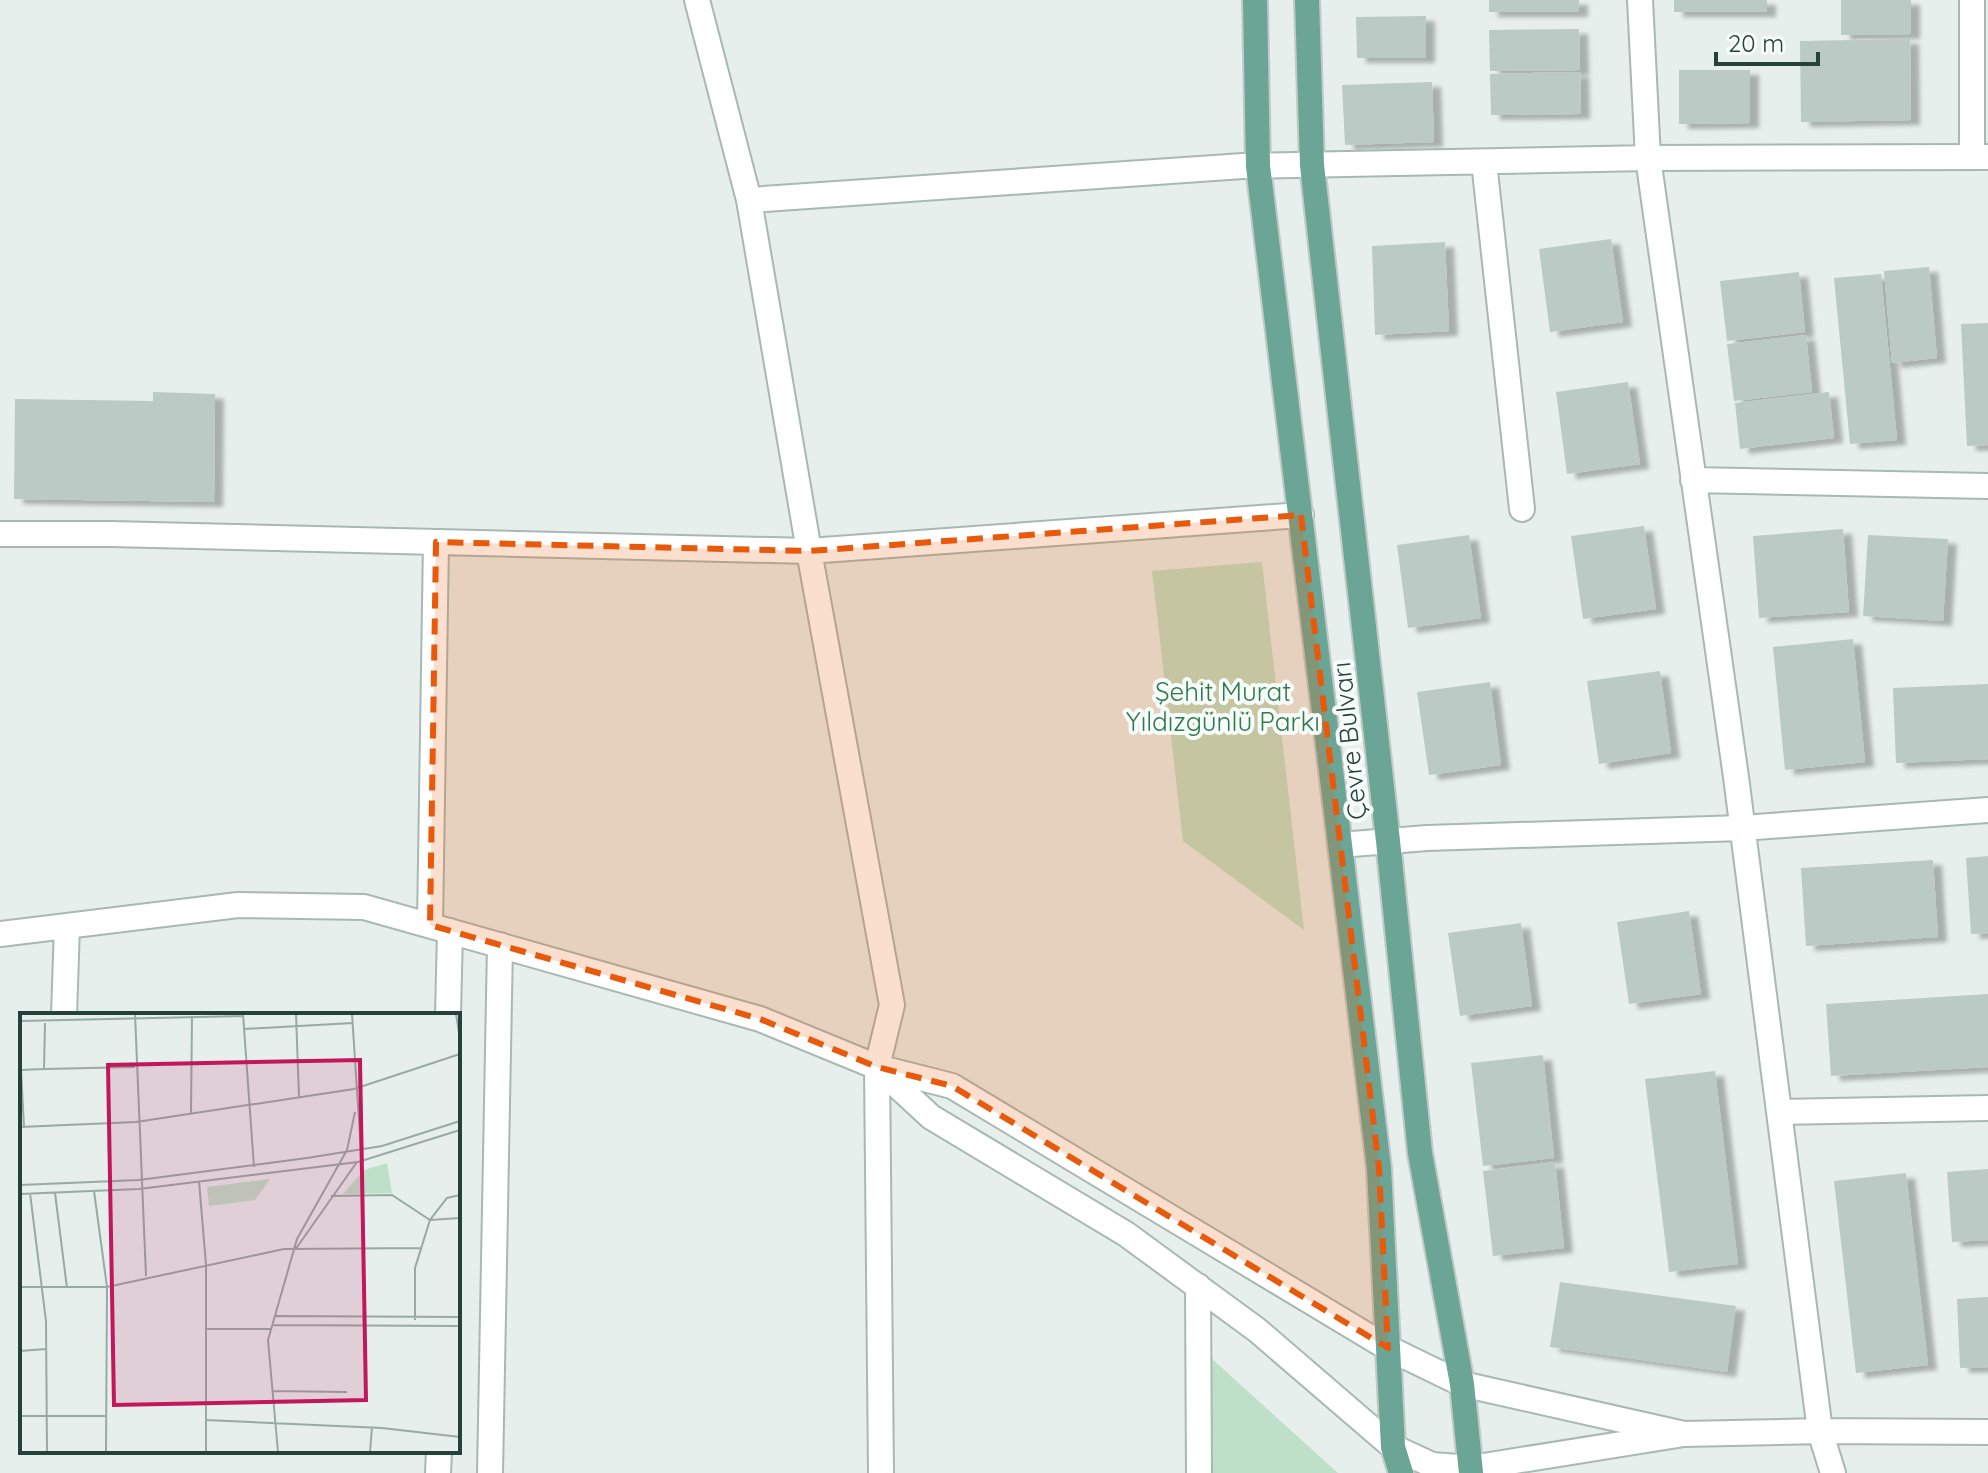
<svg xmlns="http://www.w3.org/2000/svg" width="1988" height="1473" font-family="Quicksand,sans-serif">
<defs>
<filter id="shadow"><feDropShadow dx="9" dy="5" stdDeviation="2" flood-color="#0004"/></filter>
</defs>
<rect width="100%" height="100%" fill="#e6efeb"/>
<path fill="#bfe0c8" d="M1262 562 1304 930 1183 841 1152 571Z
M1210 1357 1338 1473H1210Z"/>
<path fill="#bbcac4" filter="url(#shadow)" d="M1489 0H1579V12H1489Z
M1674 0H1767V12H1674Z
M1841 0H1911V34L1841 35Z
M1426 16V58H1357L1356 17Z
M1579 29 1580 70 1490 71 1489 30Z
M1910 39 1911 120 1801 122 1800 41Z
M1679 70H1750V123L1679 124Z
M1580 72 1581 114 1491 115 1490 74Z
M1432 82 1434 142 1345 145 1342 85Z
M1611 239 1623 322 1550 332 1539 249Z
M1445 242 1449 331 1375 335 1372 246Z
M1929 267 1937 358 1892 363 1884 271Z
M1799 272 1805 332 1727 341 1720 281Z
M1881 274 1897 440 1850 444 1834 278Z
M1988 323V445L1967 446 1961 324Z
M1806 335 1812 392 1734 401 1727 344Z
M1628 382 1640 464 1567 474 1556 392Z
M153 392 215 394 214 502 14 499 15 399 153 401Z
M1829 392 1834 438 1740 449 1735 403Z
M1644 526 1656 609 1583 619 1571 536Z
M1843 529 1849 612 1759 618 1753 536Z
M1469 535 1481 618 1408 628 1397 545Z
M1868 535 1948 539 1943 621 1863 616Z
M1853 639 1865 762 1785 770 1773 647Z
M1660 671 1671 753 1599 764 1587 681Z
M1490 682 1501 765 1429 775 1417 692Z
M1988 684V759L1896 763 1893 688Z
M1988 856V933L1971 934 1966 858Z
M1933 860 1938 937 1806 946 1801 868Z
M1689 911 1701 994 1629 1004 1617 922Z
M1521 923 1532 1006 1460 1016 1448 933Z
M1988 994V1067L1831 1076 1826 1004Z
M1543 1055 1554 1158 1483 1166 1471 1063Z
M1715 1071 1738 1264 1669 1272 1645 1079Z
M1555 1162 1564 1248 1493 1256 1483 1171Z
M1988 1169V1240L1952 1242 1947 1172Z
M1906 1173 1928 1365 1856 1373 1834 1181Z
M1560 1282 1736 1306 1727 1372 1550 1347Z
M1988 1297V1367L1960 1368 1957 1299Z"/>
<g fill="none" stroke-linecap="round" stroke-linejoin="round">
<g stroke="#a8b8b2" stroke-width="28">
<path id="minor" d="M697 0 749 200 809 551 892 1005 877 1067 881 1473
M1640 0 1648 158 1736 777 1820 1431 1833 1473
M1972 0V156
M1484 162 1522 509
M749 200 1243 166 1648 158 1988 157
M1693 480 1988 486
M0 534H111L809 551 1301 515
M1340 845 1427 838 1742 828 1988 810
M430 925 436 542
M0 934 238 905 364 907 760 1019 877 1067 952 1086 1388 1348 1462 1384 1684 1434
M64 1015 67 926
M448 1015 450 931
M879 1069 931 1117 1126 1234 1257 1330 1393 1447 1432 1465 1471 1468 1684 1434 1820 1431 1988 1432
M1779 1112 1988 1108
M1198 1286 1199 1473
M438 1473 439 1451
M490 1473 500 945"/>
</g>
<g stroke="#c2cac8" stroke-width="28">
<path id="major" d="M1255 0 1258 166 1379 1168 1393 1447 1401 1473
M1307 0 1312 165 1388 841 1420 1153 1462 1384 1471 1473"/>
</g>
<use href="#minor" stroke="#fff" stroke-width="24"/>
<use href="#major" stroke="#6aa596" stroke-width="24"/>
</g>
<path fill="#e8590c" fill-opacity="0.2" stroke="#e8590c" stroke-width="6" stroke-dasharray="16 10" stroke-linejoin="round" d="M1301 515 1379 1168 1388 1348 952 1086 877 1067 760 1019 430 925 436 542 809 551Z"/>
<g text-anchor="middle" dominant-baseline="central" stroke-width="8" stroke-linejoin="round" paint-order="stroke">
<g font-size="26" fill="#2d7a4b" stroke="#f7fbf9">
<text x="1223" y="691">Şehit Murat<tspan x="1223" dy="30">Yıldızgünlü Parkı</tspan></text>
</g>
<g font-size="26" fill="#24423a" stroke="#f7fbf9">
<text transform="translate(1349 741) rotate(-96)">Çevre Bulvarı</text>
</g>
</g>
<g transform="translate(20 1013)">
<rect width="440" height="440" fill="#e6efeb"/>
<path d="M367 150 372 180 323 181 344 157ZM250 166 235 187 189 193 187 174Z" fill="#bfe0c8"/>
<path fill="none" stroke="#98aaa4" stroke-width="2" d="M115 1 126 263M223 1 234 154M276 1 279 84M332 1 341 138M436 1 440 26M0 8 224 3M224 16 333 10M24 56 115 54M0 57 24 56 25 10M1 57 4 114M171 101 172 3M0 114 116 109 334 76 440 41M179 168 186 252V439M0 172 119 167 287 145 362 133 440 108M74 178 87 274 86 439M10 180 26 308 27 439M35 180 47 275M0 181 119 176 338 149 440 117M311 183 372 182 410 207 440 205M275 237 337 149M0 274H87L264 236 401 235M254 303 440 304M395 307V255L410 207 427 185 440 182M252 312 440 313M186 316H251M0 338 26 336M253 378 327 379M0 403H86M186 407 362 415 440 424M258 439 248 327 277 226 327 137 335 99M350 439 352 414"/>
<path fill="#c2185b" fill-opacity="0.15" stroke="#c2185b" stroke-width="4" d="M340 47 346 387 94 392 88 52Z"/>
<rect width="440" height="440" fill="none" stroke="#24423a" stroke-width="4"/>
</g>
<path d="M1716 52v12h102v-12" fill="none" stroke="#24423a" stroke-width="4"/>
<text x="1728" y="52" font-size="24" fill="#24423a" stroke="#f7fbf9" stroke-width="6" paint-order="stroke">20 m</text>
</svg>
